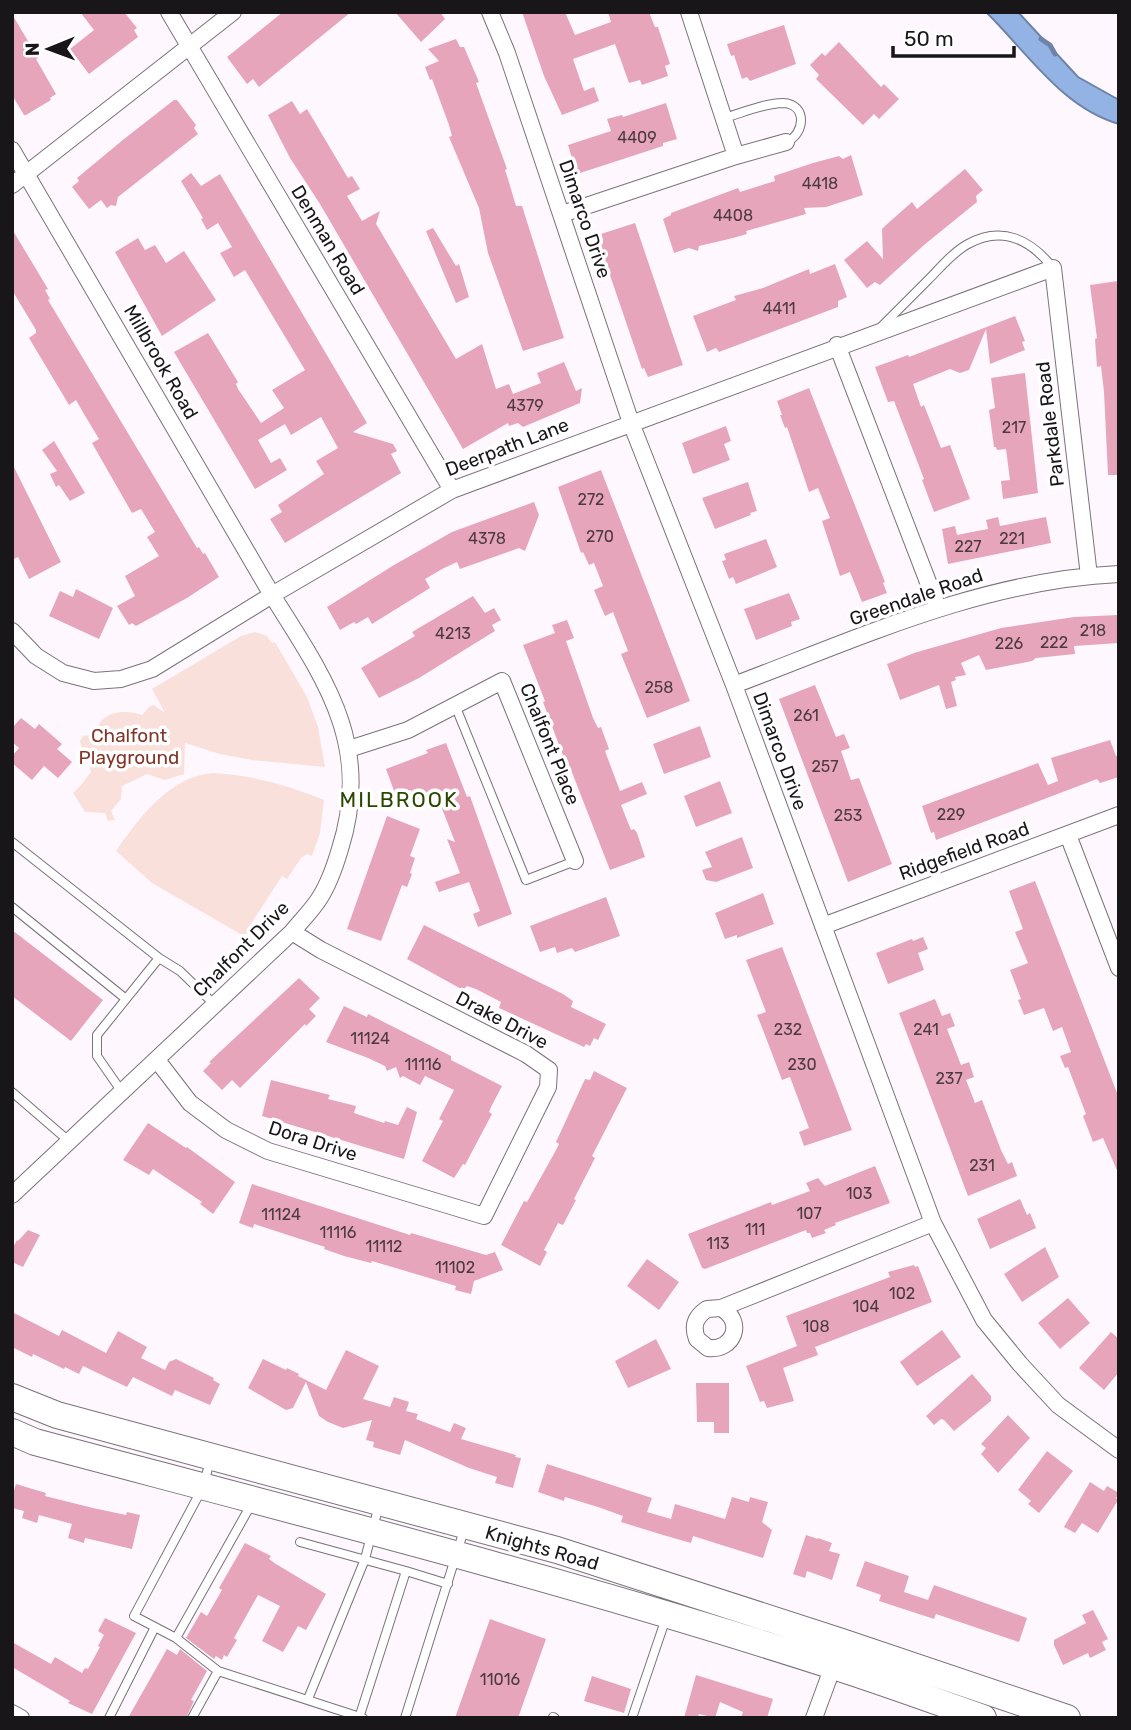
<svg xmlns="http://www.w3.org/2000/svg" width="1131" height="1730" font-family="Rubik,sans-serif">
<rect width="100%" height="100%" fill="#fef7fe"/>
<path fill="#f9e0db" d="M255 632 267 636 272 643 275 642 307 697 318 727 325 767 252 760 220 754 185 743 184 774 165 780 147 774 122 786 121 799 111 811 115 820 108 821 105 813 85 812 73 793 80 786 91 772C88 765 92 760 96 754L83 752 80 741 83 736 96 734C99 711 123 709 142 715L150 706 154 705 165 713 152 689 241 636Z
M212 773C252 775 287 785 324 800L320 833 312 856 307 854 301 858 287 879 282 876 249 927V933L242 935 152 883 116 851C139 818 169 777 212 773Z"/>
<path fill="#93b3e4" stroke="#6e84a7" stroke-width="2" d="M986 12H1018L1078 77 1119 100V124C1062 108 1026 51 986 12Z"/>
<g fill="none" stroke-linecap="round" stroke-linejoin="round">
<path stroke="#6e84a7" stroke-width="5" d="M1041 39 1050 45 1055 54"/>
</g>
<path fill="#e6a5ba" d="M80 12H124L137 28 134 30 138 37 89 74 70 49 94 30Z
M283 12H351L259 87 253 79 247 84 227 57Z
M395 12H440L445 19 421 42Z
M522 12H565L575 35 611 22 608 12H649L655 27H658L670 64 665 66 668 76 642 85 640 80 629 83 615 44 573 59 584 91 594 87 599 101 562 115 544 76Z
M12 14 38 58 36 59 56 94 50 98 51 100 26 115H24L12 95Z
M784 25 796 64 750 81 747 77 742 79 734 55 731 56 727 44Z
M456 39 460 47H464L479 82 476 83 507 169 505 170 508 179 516 206H522L564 338 523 351 488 253 479 208 449 137 452 136 449 125 432 79 430 80 425 67 439 61 428 49Z
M839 42 881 87 884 84 899 99 879 119 874 114 863 125 816 79 819 75 810 65 822 53 825 56Z
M174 100H177L196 125 194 128 198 134 118 197 116 206 111 205 107 208 101 200 89 209 72 187 79 181 77 178 124 139Z
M292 101 300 114 307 109 348 178 352 176 360 189 347 196 362 221 380 211 376 224 378 227 456 359 482 344 496 389 509 384 513 394 541 383 537 373 564 362 576 391 582 388 580 403 523 427 518 423 509 426 508 423 463 449 320 204 290 158 271 121 268 115Z
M666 103 677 139 663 143V146L577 174 568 145 611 131 607 119 622 115 623 117Z
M851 155 863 195 826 207 804 208 806 214 746 231 747 234 733 238 699 246 698 251 689 248 674 253 663 219 671 215V213L738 188 740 192 759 186 775 181 774 176 813 163 839 156 843 159Z
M965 169 983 190 976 196 977 202 924 245 880 285 875 282 867 288 844 260 867 241 883 259 882 229 886 225 912 202 917 209Z
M191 173 201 186 220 174 367 423 353 432 393 444 397 451 391 454 401 473 285 543 270 519 282 512 278 505 324 474 316 461 338 448 321 417 291 435 285 424 258 440 271 463 280 458 287 470 255 489 174 352 208 333 238 382 236 384 238 389 261 423 284 408 272 390 305 370 245 270 234 277 220 253 232 247 218 223 207 230 201 219 203 218 181 181Z
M635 223 683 365 648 377 644 368 642 369 600 246 603 243 601 234Z
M433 228 456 266 459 264 469 297 456 303 426 231Z
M12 229 48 289 45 290 50 299 48 300 197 548 199 547 203 554 205 553 219 577 187 598 136 626 132 623 129 625 117 606 135 596 125 576 159 556 147 537 155 532 141 509 132 513 92 443 99 439 84 414 76 400 69 405 29 338 36 333V330L12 290Z
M138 238 145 250 155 245 166 263 184 251 216 300 162 336 115 252Z
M835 264 847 297 838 301V307L719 352 716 348 707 352 693 316 736 300 734 296 763 288 809 269 810 274Z
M1118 281 1119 475H1108L1104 392 1101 366 1097 367 1095 339 1097 338 1090 285Z
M1015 316 1025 341 1022 342 1025 350 990 364 986 329 969 370 960 373 950 369 913 384 921 407 924 405 941 448 950 445 970 499 934 512 922 480 924 479 894 401 888 402 875 367 908 355 909 357Z
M1025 373 1038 493 1003 499 1001 481 1010 480 1006 449 997 450 996 447H994L989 410 995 408 991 378Z
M809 388 885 582 883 583 887 593 862 602 850 572 840 576 822 521 830 518 818 488 809 492 787 427 785 428 780 415H782L777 401Z
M726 426 731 441 724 444 730 460 693 474 682 443Z
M54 441 85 493 70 501 59 485 56 487 50 474 57 471 42 450Z
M12 463 61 562 29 579 18 557 12 560Z
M601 470 690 701 647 718 621 654 628 651 613 612 605 616 599 602 594 590 603 586 594 563 589 565 583 552 581 553 558 487Z
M748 482 757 511 750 513 751 515 715 529 702 498Z
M534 502 539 515 525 551 519 548 460 569 457 562 444 568 425 579 430 588 372 624 368 617 356 624 354 622 340 630 327 607 394 565 452 532Z
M998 517 1000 526 1046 517 1051 543 948 564 942 529 955 526 957 535 972 532 988 529 986 520Z
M766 539 777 567 736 584 733 577 729 579 722 561 726 560 724 554Z
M76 589 113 608 99 639 49 616 60 591 73 597Z
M789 593 800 619 791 622 792 626 756 640 744 609Z
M473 596 485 613 494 608 501 620 492 625 495 631 419 678 379 698 361 668 415 636 412 632Z
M1118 615 1119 643 1074 646 1075 654 1036 658 1032 661 986 670 979 655 961 663 966 675 955 677 956 680 951 682 957 706 946 709 939 685 900 700 887 664 914 653 1001 628 1074 617Z
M567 620 574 638 566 641 593 718 598 728 601 727 609 749 605 751 620 791 642 782 647 794 621 805 631 830 634 829 637 833 645 857 610 870 566 757 564 758 553 729 543 702 545 701 523 645 555 633 552 625Z
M815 685 836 737 844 734 850 748 841 751 851 780 859 778 892 864 848 882 779 699Z
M21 718 35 729 39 724 62 744 57 749 72 762 58 778 44 766 32 780 12 763V756L19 748 12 742V728Z
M700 726 711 757 664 774 653 744Z
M1110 740 1116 756 1119 755V777L1100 783 1097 779 936 840 934 832 931 833 922 806 1038 763 1048 785 1058 781 1051 758Z
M446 743 467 797 470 796 512 914 478 927 473 914 480 911 469 882 439 892 435 882 460 873 447 839 455 842 436 793 415 801 411 790 396 796 386 769 428 753 426 750Z
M720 781 732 813 696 827 684 796Z
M387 816 420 829 410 856 415 858 410 873 412 874 407 887 402 885 381 941 347 929Z
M742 837 753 868 716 882 706 880 702 870 712 867 705 852Z
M1035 881 1119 1098V1175L1103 1138 1093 1142 1083 1116 1086 1114 1068 1067 1065 1068 1060 1056 1071 1052 1062 1027 1053 1031 1044 1008 1024 1015 1018 1000 1021 999 1010 970 1028 963 1015 932 1023 929 1009 891Z
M763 893 774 924 737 938V935L725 939 715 913Z
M606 897 620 936 575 952 572 948 557 953 555 947 540 952 530 926Z
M424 925 563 994 573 1001 571 1007 606 1024 598 1040 594 1038 590 1046 586 1044 584 1047 499 1008 501 1002 476 989 467 986 463 990 407 959Z
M12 930 103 1000 71 1041 12 996Z
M923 937 928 949 918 953 924 970 888 984 876 953 912 939 913 941Z
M782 947 852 1130 804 1146 799 1132 809 1128 790 1077 782 1080 763 1030 757 1015 766 1012 746 960Z
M299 978 320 998 309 1009 316 1016 306 1026 305 1024 240 1088 232 1080 222 1090 203 1071 211 1063 209 1062Z
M935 999 942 1016 950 1013 955 1026 947 1029 961 1065 969 1062 974 1077 966 1080 975 1103 982 1100 1001 1150 1008 1164 1012 1162 1017 1176 968 1196 899 1013Z
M344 1006 367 1017 368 1014 451 1056V1060L502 1086 491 1107 489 1112 492 1114 465 1165 463 1164 454 1178 422 1161 443 1121 439 1119 454 1090 425 1076 420 1085 403 1076 400 1078 396 1067 387 1071 385 1066 368 1058 326 1042Z
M594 1071 627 1088 592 1156 595 1158 574 1199 576 1200 563 1225 558 1223 544 1250 547 1252 540 1266 501 1245 524 1201 527 1202 555 1152 559 1144 556 1142 585 1079 590 1080Z
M271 1080 330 1095 328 1099 356 1106 354 1113 384 1123 385 1121 398 1125 407 1107 417 1112 404 1159 262 1116Z
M148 1123 186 1148 187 1147 235 1182 213 1214 200 1204 202 1202 153 1169 149 1175 123 1160Z
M875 1166 890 1203 835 1223 836 1225 824 1230 826 1233 812 1238 810 1233H807L806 1230 705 1269 702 1268 688 1234 771 1202 772 1205 810 1191 806 1183 818 1178 825 1186Z
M252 1184 410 1235 411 1233 486 1255 495 1252 503 1270 474 1281 471 1294 455 1290 456 1286 372 1261 371 1263 344 1256 324 1249 325 1247 254 1224 253 1228 239 1223Z
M1020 1199 1027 1215 1030 1213 1036 1228 990 1249 977 1219Z
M28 1230 40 1235 23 1267 12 1262V1249L17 1240 18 1241Z
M1045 1247 1059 1277 1022 1302 1004 1274Z
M647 1259 679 1282 659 1310 627 1286Z
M914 1265 915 1267 918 1266 932 1302 815 1347 818 1355 783 1368 794 1401 767 1408 764 1401 760 1402 746 1366 797 1346 786 1316 890 1277 888 1272Z
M1068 1298 1090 1323 1060 1349 1038 1323Z
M12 1312 59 1336 62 1330 106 1353 118 1331 147 1347 141 1358 165 1370 169 1362 176 1359 214 1378 213 1380 220 1384 210 1405 175 1390 172 1396 133 1377 127 1387 83 1366 79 1374 65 1367 64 1369 33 1354 32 1357 12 1347Z
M942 1330 961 1357 917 1386 900 1362Z
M1111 1332 1119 1339V1372L1104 1390 1079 1368Z
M656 1339 671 1369 628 1388 615 1361Z
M346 1350 379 1366 363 1399 390 1407 394 1397 409 1402 406 1411 418 1414 416 1419 450 1432 454 1423 466 1428 461 1439 516 1455 515 1457 521 1458 513 1488 495 1483 497 1477 469 1468 405 1440 400 1455 373 1447 374 1442 366 1440 372 1420 343 1428 328 1422 319 1416 306 1382 293 1408 286 1410 248 1388 263 1359 286 1370 287 1368 299 1374 298 1376 326 1390Z
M972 1374 991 1396V1401L954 1431 944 1420 941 1419 934 1425 926 1416Z
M696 1383H729V1433H714V1422H697Z
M1008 1415 1030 1438 998 1473 981 1454 986 1448 981 1444Z
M1047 1451 1073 1471 1039 1513 1028 1504 1031 1501 1018 1490Z
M547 1464 652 1498 647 1512 671 1519 675 1504 725 1519 732 1497 749 1502 750 1497 768 1502 762 1522 772 1530 763 1558 693 1536 691 1543 663 1535 621 1522 623 1516 598 1507 565 1497 564 1501 538 1492Z
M1090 1482 1104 1491 1107 1486 1119 1493 1116 1498 1118 1500 1098 1533 1082 1523 1075 1533 1064 1527Z
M16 1484 46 1493 45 1496 93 1508 126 1515 127 1512 140 1515 132 1549 85 1538 84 1543 68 1538 72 1524 39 1515 37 1523 22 1518 24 1511 12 1508V1497Z
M806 1535 818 1539 815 1547 818 1538 832 1543 829 1551 840 1554 832 1580 807 1571 805 1578 793 1574Z
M245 1543 271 1556 269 1559 276 1564 326 1594 306 1630 298 1626 283 1652 262 1641 280 1606 258 1595 234 1638 237 1640 227 1657 224 1655 222 1660 216 1656 214 1659 186 1638 201 1612 207 1616 222 1590 219 1588Z
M865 1561 909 1576 904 1592 928 1600 934 1585 1027 1618 1019 1642 936 1614 934 1619 879 1601 881 1595 856 1586Z
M1093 1610 1108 1639 1102 1642 1106 1650 1090 1658 1088 1653 1063 1665 1054 1645V1640L1086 1623 1082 1615Z
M105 1618 136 1633 92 1714 68 1703 70 1701 12 1667V1642L51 1664 55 1657 82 1673 85 1668 88 1669 100 1647 98 1646 104 1635 98 1631Z
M490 1619 546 1639 518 1718H455Z
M167 1649 177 1655 180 1649 207 1671 191 1700 194 1701 186 1718H128Z
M696 1675 773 1699 767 1718H741L743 1712 720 1702 715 1718 699 1714 698 1718H684Z
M592 1676 631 1689 624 1713 584 1701Z"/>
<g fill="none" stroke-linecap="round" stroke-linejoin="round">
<g stroke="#7a727b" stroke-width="10">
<path id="service" d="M724 118C742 113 765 103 783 103 808 104 805 135 786 142
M882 326C897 311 912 296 928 280 940 268 953 252 968 244 1002 225 1031 240 1053 268
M455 705 526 880 575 861
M12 842 159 958
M12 907 126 999
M12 1092 70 1142
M122 1092 97 1056V1035L159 958 180 971 215 1005
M300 1542 406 1571
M155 1627 176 1638 252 1503
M176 1638 218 1671 363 1718
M308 1699 365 1559 379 1505
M553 1717 555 1718
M109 1718 155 1627 134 1616 203 1487 210 1461
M192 1718 218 1671
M359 1718 406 1571 448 1584
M405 1718 464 1530
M632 1718 666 1618"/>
</g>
<g stroke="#7a727b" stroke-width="18">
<path id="minor" d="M169 12 452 490
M490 12 507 53 631 423 734 685 933 1223 984 1320 1020 1364 1058 1405 1119 1450
M689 12 736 156
M12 150 272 595C325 679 373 745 340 849 335 866 329 884 319 899 312 910 301 921 292 932L12 1195
M12 185 233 12
M562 214 736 156 786 142
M837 345 938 608
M12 631 36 656 63 673 94 681 121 679 152 669 272 595 452 490 1053 268 1089 576
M734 685C859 638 983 580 1119 574
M349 749 408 730 502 681 575 861
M1068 835 1119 968
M823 926 1119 815
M157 1060 190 1103 226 1130 268 1151 484 1216 548 1087 549 1070 526 1054 321 950 292 932
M721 1308C745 1321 734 1351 708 1348L697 1339C692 1326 695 1317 707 1309L721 1308 933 1223
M12 1713 21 1718
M814 1718 835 1661"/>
</g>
<g stroke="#7a727b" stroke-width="28">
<path id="primary" d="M12 1397 57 1415 557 1550 842 1642 1067 1718
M12 1432 35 1442C302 1513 570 1581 833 1666 883 1682 933 1700 983 1718"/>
</g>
<use href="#service" stroke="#fff" stroke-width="8"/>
<use href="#minor" stroke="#fff" stroke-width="16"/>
<use href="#primary" stroke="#fff" stroke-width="26"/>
</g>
<g text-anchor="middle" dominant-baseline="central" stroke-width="7" stroke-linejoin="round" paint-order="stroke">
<g font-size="16" fill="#4c3a41">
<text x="637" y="137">4409</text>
<text x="820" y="183">4418</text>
<text x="733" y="215">4408</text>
<text x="779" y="308">4411</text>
<text x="525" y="405">4379</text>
<text x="1014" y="427">217</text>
<text x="591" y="499">272</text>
<text x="600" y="536">270</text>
<text x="487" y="538">4378</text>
<text x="1012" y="538">221</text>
<text x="968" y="546">227</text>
<text x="1093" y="630">218</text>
<text x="453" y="633">4213</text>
<text x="1054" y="642">222</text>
<text x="1009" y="643">226</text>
<text x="659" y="687">258</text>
<text x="806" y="715">261</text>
<text x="825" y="766">257</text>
<text x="951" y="814">229</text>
<text x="848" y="815">253</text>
<text x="788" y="1029">232</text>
<text x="926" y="1029">241</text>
<text x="370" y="1038">11124</text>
<text x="423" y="1064">11116</text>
<text x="802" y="1064">230</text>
<text x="949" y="1078">237</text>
<text x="982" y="1165">231</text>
<text x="859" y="1193">103</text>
<text x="809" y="1213">107</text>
<text x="281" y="1214">11124</text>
<text x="755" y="1229">111</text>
<text x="338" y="1232">11116</text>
<text x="718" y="1243">113</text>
<text x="384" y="1246">11112</text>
<text x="455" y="1267">11102</text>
<text x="902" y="1293">102</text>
<text x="866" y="1306">104</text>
<text x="816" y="1326">108</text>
<text x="500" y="1679">11016</text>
</g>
<g font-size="19" fill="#191619" stroke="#fff">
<text transform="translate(585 219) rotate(71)">Dimarco Drive</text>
<text transform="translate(328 240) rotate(59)">Denman Road</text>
<text transform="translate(161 362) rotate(60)">Millbrook Road</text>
<text transform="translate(1050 424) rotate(-97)">Parkdale Road</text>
<text transform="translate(507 447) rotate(-21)">Deerpath Lane</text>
<text transform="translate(916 597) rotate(-19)">Greendale Road</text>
<text transform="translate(550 744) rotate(68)">Chalfont Place</text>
<text transform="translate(780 751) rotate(70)">Dimarco Drive</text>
<text transform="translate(964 851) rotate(-20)">Ridgefield Road</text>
<text transform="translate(241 949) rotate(-45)">Chalfont Drive</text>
<text transform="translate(502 1020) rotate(28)">Drake Drive</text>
<text transform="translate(313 1141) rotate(18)">Dora Drive</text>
<text transform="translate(542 1548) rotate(16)">Knights Road</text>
</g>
<g font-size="19" fill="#823528" stroke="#fff">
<text x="129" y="735">Chalfont<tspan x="129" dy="22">Playground</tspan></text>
</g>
<g font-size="21" letter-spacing="2" fill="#2c4800" stroke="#fff">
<text x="399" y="799">MILBROOK</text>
</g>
</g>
<rect width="1131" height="1730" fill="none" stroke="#191619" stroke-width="28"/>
<g transform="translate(49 49) rotate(269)" stroke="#ffffff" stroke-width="5" paint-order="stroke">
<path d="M0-5L12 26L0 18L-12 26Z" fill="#191619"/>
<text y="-10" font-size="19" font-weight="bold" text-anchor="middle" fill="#191619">N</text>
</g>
<path d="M893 46v10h121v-10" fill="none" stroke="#191619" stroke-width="3.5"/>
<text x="904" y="46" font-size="21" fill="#191619" stroke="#ffffff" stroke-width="5" paint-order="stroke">50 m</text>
</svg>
